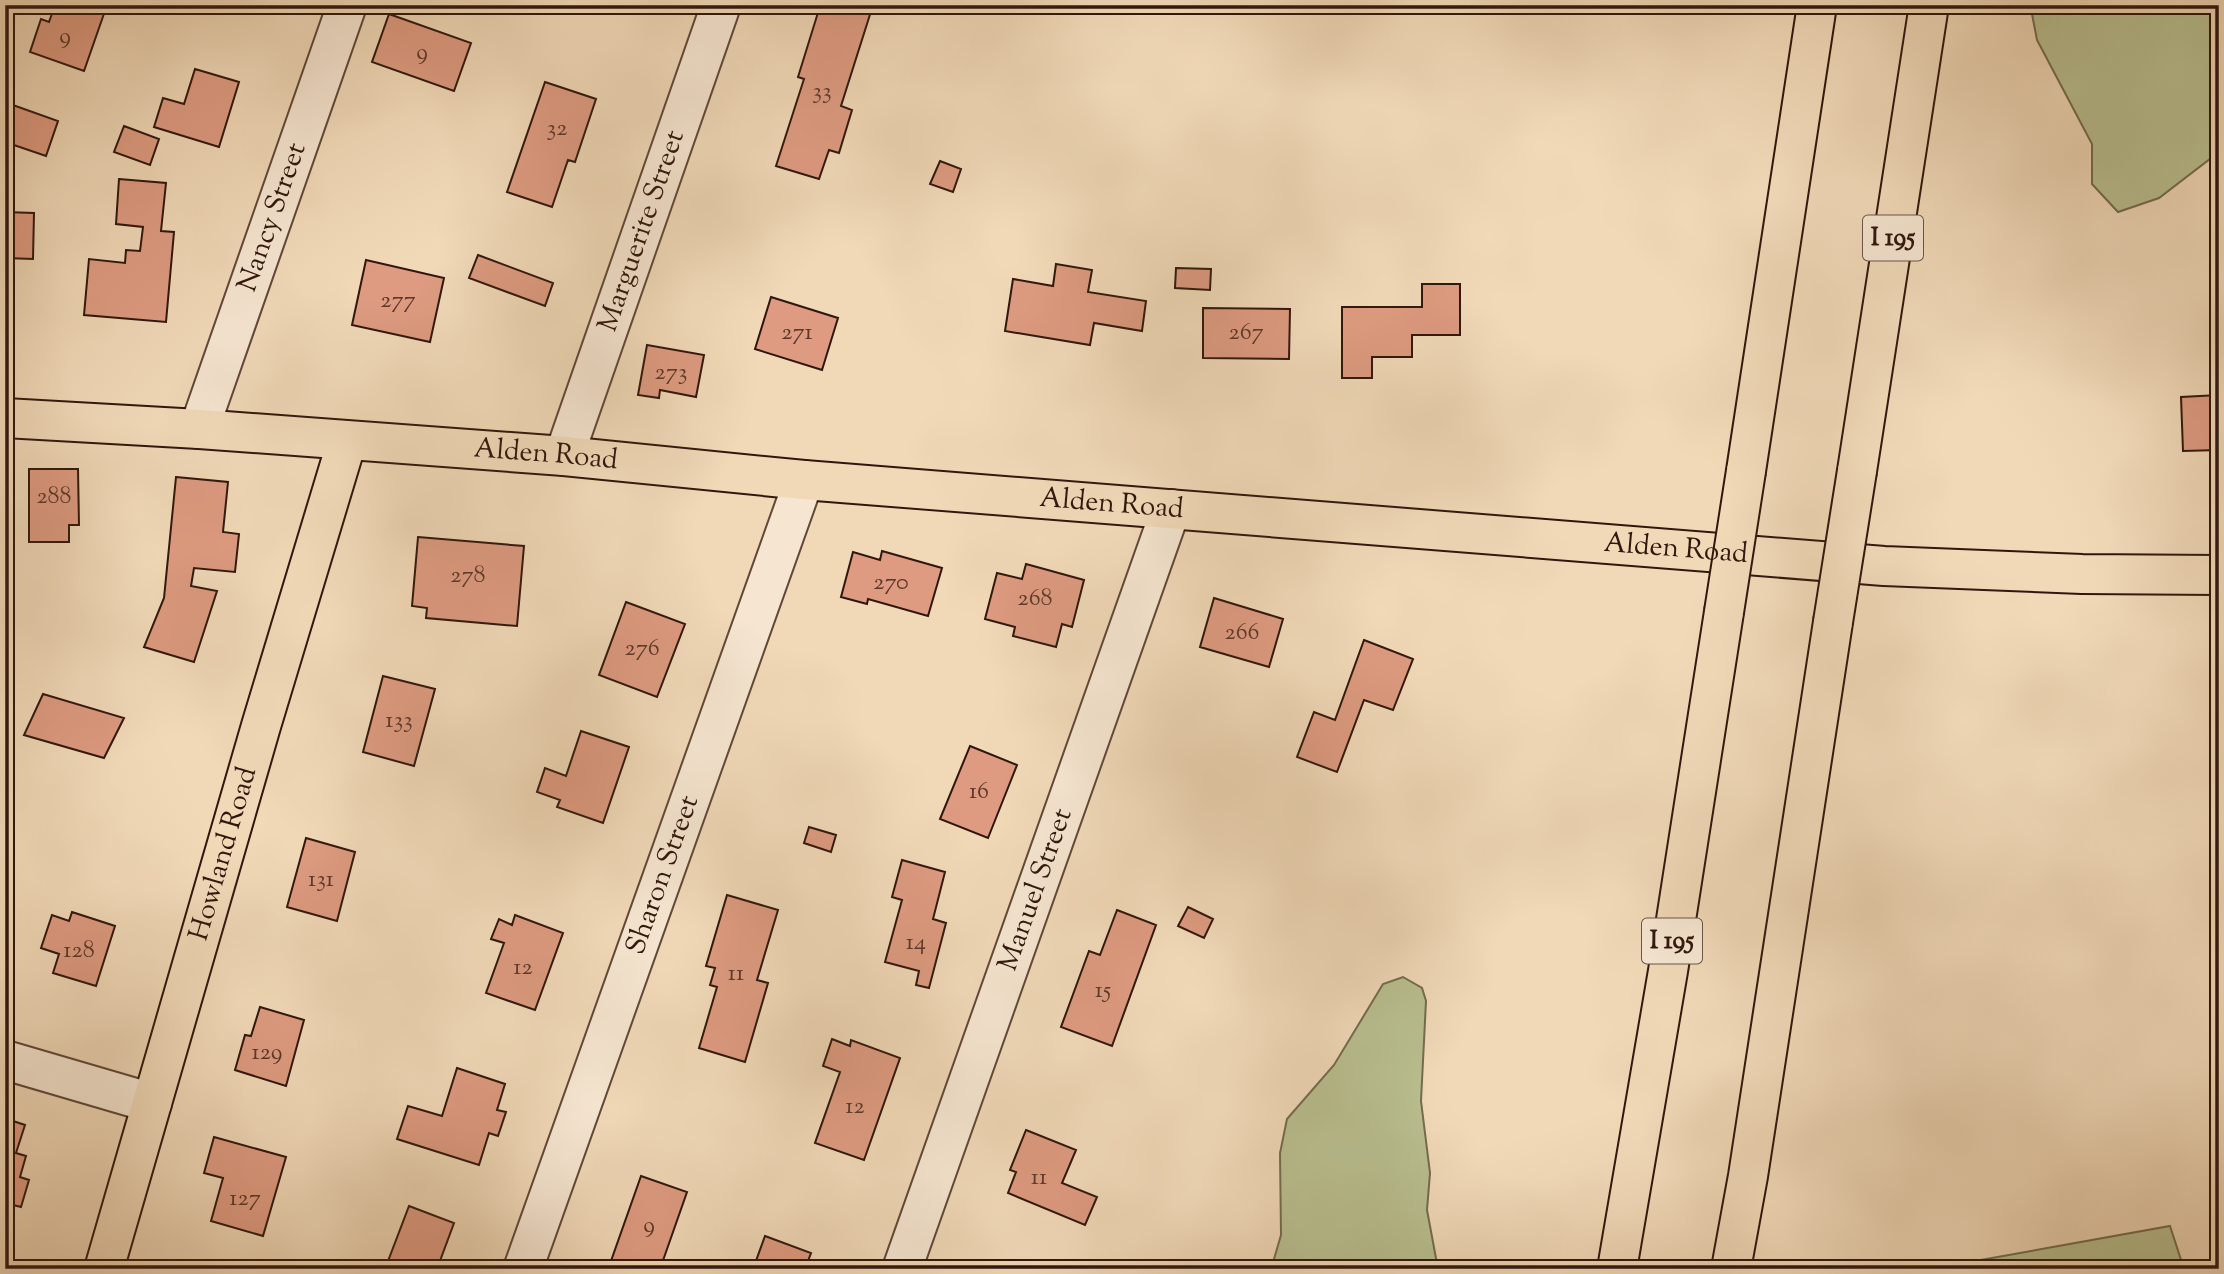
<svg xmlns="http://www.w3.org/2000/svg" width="2224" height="1274" font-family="'Sorts Mill Goudy',serif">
<rect width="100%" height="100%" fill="#f1d9b8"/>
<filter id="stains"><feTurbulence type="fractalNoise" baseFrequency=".00286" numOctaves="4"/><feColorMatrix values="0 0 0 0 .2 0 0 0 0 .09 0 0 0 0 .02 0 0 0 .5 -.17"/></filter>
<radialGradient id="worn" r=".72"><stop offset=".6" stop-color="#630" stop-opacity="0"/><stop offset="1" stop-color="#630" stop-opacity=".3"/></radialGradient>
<path fill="#b9bf90" stroke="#746b4e" stroke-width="2" d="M2035 5H2219V152L2159 198 2118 212 2092 184V144L2037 40 2032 14Z
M1403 977 1422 988 1426 1001 1421 1101 1430 1173 1427 1210 1438 1269H1276L1274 1259 1281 1235 1280 1153 1287 1119 1334 1065 1383 984Z
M2170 1226 2184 1269H1934L1936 1268Z"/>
<path fill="#de9b81" stroke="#30170d" stroke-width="2" d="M55 5H107L84 71 30 52 41 19 49 22Z
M828 5H873L841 106 852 110 839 153 829 150 819 179 776 166 804 79 798 77 820 6 827 9Z
M389 14 471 43 454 91 372 62Z
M195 69 239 82 219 147 154 127 163 98 184 104Z
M545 82 596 99 575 162 568 160 552 207 507 192Z
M10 104 58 121 46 156 5 142V120Z
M124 126 159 139 150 165 114 152Z
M940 161 961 169 953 192 930 184Z
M119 179 166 183 161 231 174 232 166 322 84 315 89 259 125 263 126 250 140 251 143 227 116 224Z
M5 212 34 213 33 259 5 258Z
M478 255 553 283 545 306 469 278Z
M366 260 444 278 430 342 352 325Z
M1056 264 1092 270 1088 292 1146 301 1142 331 1094 323 1090 345 1005 331 1013 279 1053 286Z
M1176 268 1211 269 1210 290 1175 288Z
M1422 284H1460V335H1412V357H1372V378H1342V307H1422Z
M771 297 838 318 822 370 755 349Z
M1203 308 1290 309 1289 359 1203 358Z
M647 345 704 355 696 397 660 390 659 398 638 395Z
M2219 395V450L2183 451 2181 397Z
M29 469H78L79 525H69V542H29Z
M176 477 228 482 223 532 239 534 235 572 194 568 191 586 217 591 194 662 144 647 164 598Z
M418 537 524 546 517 626 426 618 427 608 412 606Z
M882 551 942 568 928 616 868 599 867 604 841 597 853 552 880 560Z
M1026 564 1084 580 1072 627 1062 624 1056 647 1013 636 1015 627 985 619 997 573 1022 579Z
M1214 598 1283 619 1269 667 1200 647Z
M626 602 685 624 657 697 599 675Z
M1364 640 1413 659 1393 710 1364 700 1337 772 1297 757 1314 712 1335 720Z
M383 676 435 689 414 766 363 752Z
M43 694 124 718 104 758 24 735Z
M581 731 629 747 603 823 557 807 560 800 537 792 545 768 566 776Z
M970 746 1017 765 988 838 940 819Z
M809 827 836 835 831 852 804 843Z
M306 838 355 852 337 921 287 907Z
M902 860 945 872 933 919 946 923 929 988 916 985 919 971 885 962 902 900 892 897Z
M727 895 778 910 757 980 768 983 745 1062 699 1048 717 987 710 985 715 968 706 966Z
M1188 907 1213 919 1204 938 1178 926Z
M1117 910 1156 925 1112 1046 1061 1027 1089 951 1100 955Z
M72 912 115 926 96 986 53 973 59 954 41 948 52 915 69 921Z
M515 915 563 933 535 1010 486 993 504 943 491 939 499 919 512 925Z
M260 1007 304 1020 286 1086 235 1070 245 1035 251 1036Z
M832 1039 850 1046 851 1040 900 1058 864 1160 815 1143 840 1072 823 1066Z
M457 1068 505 1084 497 1110 506 1112 498 1136 489 1133 479 1165 397 1139 408 1106 442 1116Z
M10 1120 25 1125 16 1153 26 1156 20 1177 29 1180 21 1207 13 1205 7 1226 5 1137Z
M1026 1130 1076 1150 1062 1183 1097 1197 1085 1225 1008 1193 1016 1172 1010 1170Z
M214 1137 286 1157 263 1236 211 1221 223 1178 204 1173Z
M641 1176 687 1192 660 1269H634L611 1261Z
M409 1206 454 1223 437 1269H385Z
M765 1236 811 1253 805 1269H753Z"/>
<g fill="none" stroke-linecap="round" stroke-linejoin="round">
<g stroke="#604838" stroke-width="42">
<g id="minor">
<path id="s1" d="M199 429 347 5"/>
<path id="s2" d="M564 456 721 5"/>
<path d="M5 1060 152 1103"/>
<path id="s3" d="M523 1269 804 480"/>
<path id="s4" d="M902 1269 1171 509"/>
</g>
</g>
<g stroke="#30170d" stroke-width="42">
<g id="major">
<path id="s5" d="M5 418 199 429 564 456 804 480 1884 566 2082 574 2219 575"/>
<path id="s6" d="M104 1269 261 726 347 441"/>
</g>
</g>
<g stroke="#30170d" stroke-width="42">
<path id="highway" d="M1746 471 1817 5
M1857 471 1929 5
M1617 1269 1668 971 1724 612
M1731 1269 1748 1176 1833 622"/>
</g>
<use href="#minor" stroke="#f6e6d1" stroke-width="38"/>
<use href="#major" stroke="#f1d9b8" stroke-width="38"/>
<use href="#highway" stroke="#f1d9b8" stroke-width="38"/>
<g stroke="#30170d" stroke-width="42" stroke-linecap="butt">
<path id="highway-bridge" d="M1724 612 1746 471
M1833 622 1857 471"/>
</g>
<use href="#highway-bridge" stroke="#f1d9b8" stroke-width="38"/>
</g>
<g text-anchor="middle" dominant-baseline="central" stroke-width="5" stroke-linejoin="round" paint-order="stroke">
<g font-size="24" fill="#5c382a">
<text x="65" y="37">9</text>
<text x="422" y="53">9</text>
<text x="822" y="92">33</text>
<text x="557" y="129">32</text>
<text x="398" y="301">277</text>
<text x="797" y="333">271</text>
<text x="1246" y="333">267</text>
<text x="671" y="373">273</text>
<text x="54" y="497">288</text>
<text x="468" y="576">278</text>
<text x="891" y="583">270</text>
<text x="1035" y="599">268</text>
<text x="1242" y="633">266</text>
<text x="642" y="649">276</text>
<text x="399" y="721">133</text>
<text x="979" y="792">16</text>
<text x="321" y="880">131</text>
<text x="916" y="943">14</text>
<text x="79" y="951">128</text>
<text x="523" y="968">12</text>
<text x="736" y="974">11</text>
<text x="1103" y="991">15</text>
<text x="267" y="1053">129</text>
<text x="855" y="1107">12</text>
<text x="1039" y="1178">11</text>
<text x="245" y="1199">127</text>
<text x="649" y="1226">9</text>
</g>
<g fill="#f6e6d1" stroke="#6b5548" stroke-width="2">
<rect x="1863" y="215.5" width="60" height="45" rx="5"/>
<rect x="1642" y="918.5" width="60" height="45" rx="5"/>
</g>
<g font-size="26" font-weight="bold" fill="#30170d">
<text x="1893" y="238">I 195</text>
<text x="1672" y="941">I 195</text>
</g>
<g font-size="28" fill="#30170d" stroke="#f6e6d1">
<text stroke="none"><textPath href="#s1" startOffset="224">Nancy Street</textPath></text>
<text stroke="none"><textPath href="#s2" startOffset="238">Marguerite Street</textPath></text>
<text stroke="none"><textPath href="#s5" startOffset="542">Alden Road</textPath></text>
<text stroke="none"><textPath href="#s5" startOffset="1110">Alden Road</textPath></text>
<text stroke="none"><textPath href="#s5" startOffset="1676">Alden Road</textPath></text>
<text stroke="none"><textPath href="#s6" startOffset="432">Howland Road</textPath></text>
<text stroke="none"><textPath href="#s3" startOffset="418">Sharon Street</textPath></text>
<text stroke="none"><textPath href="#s4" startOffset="402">Manuel Street</textPath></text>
</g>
</g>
<rect width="2224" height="1274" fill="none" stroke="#f1d9b8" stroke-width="28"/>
<rect x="7" y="7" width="2210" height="1260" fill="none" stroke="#30170d" stroke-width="3.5"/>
<rect x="14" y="14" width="2196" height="1246" fill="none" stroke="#30170d" stroke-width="2"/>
<rect width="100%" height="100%" filter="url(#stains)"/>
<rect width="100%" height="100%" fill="url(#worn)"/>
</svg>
